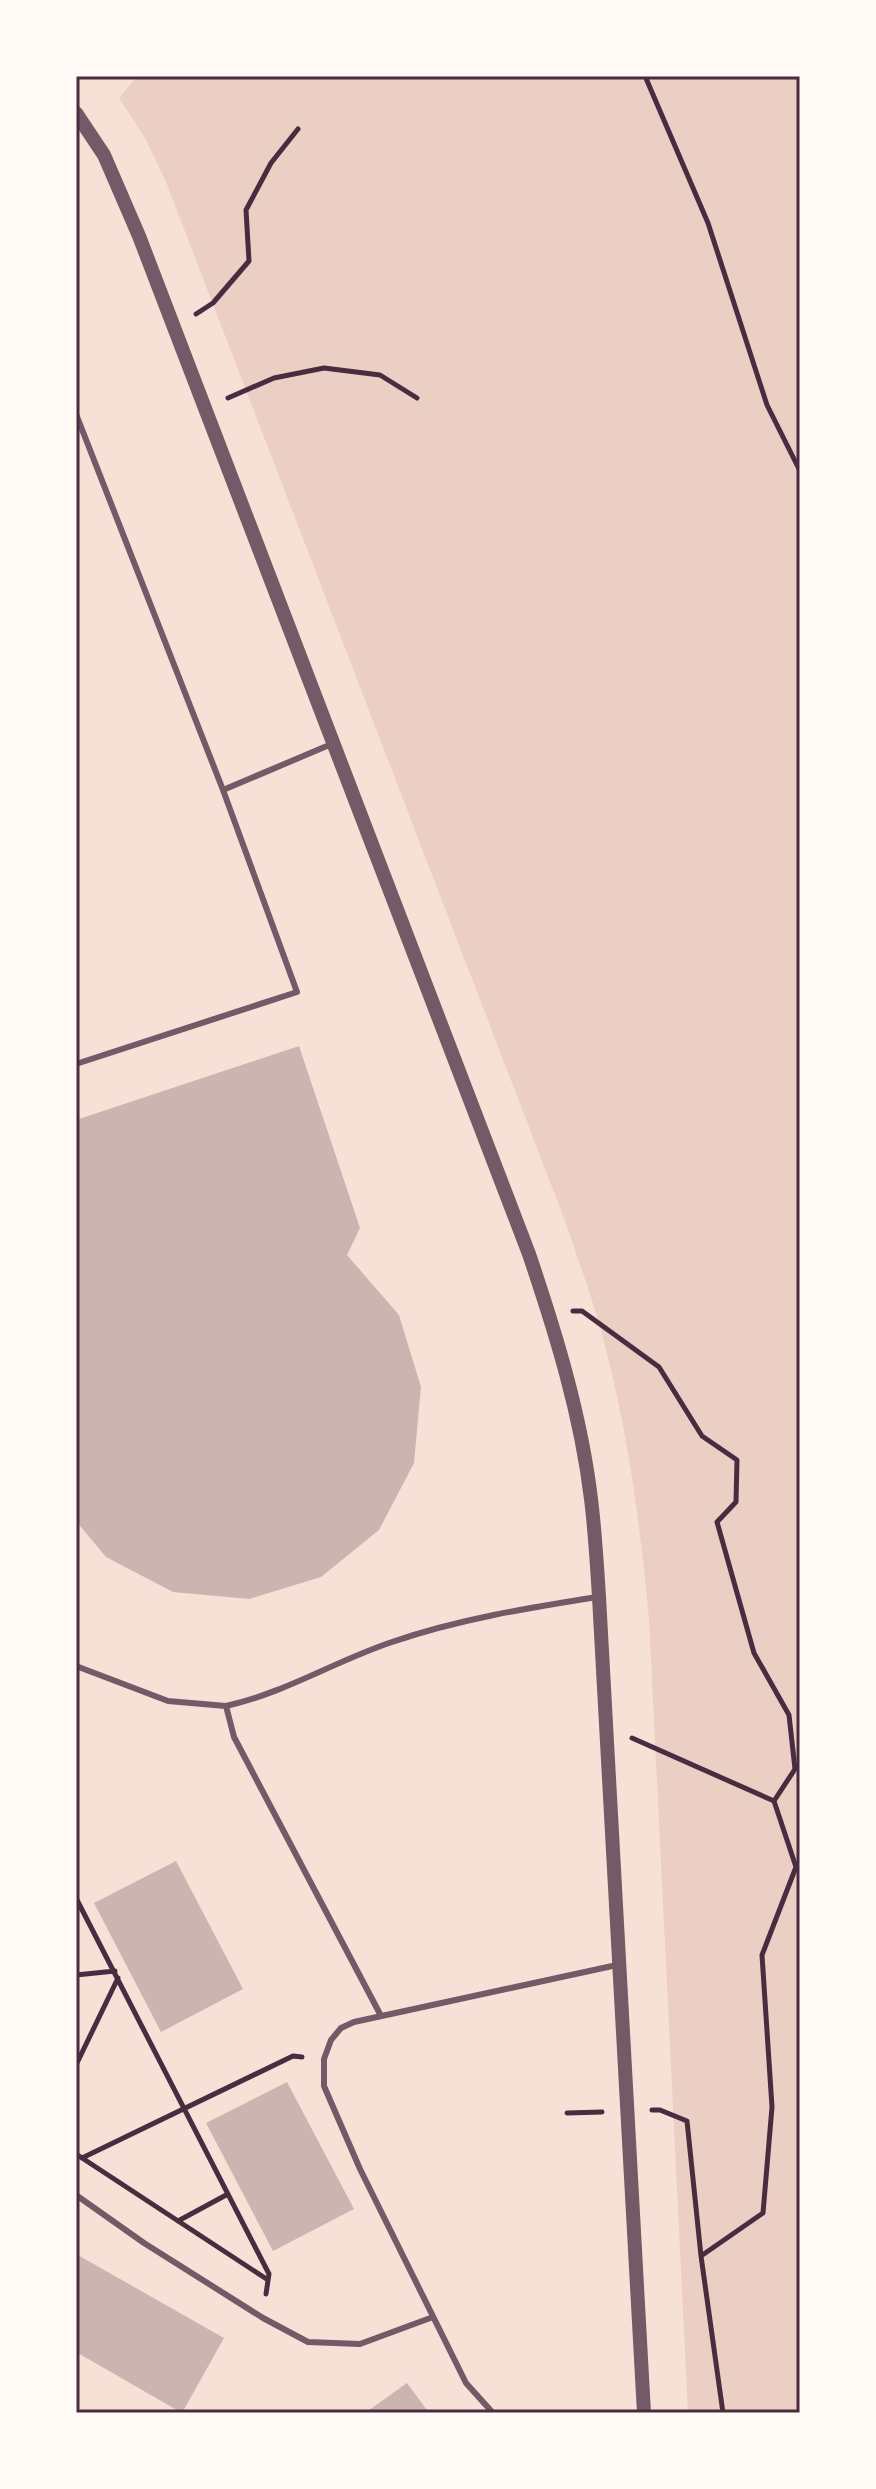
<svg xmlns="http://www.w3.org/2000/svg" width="876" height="2489" font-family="'Asap Condensed',sans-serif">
<rect width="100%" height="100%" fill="#f7e1d7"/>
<path fill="#ebcfc5" d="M137 76H800V2413H688L649 1619C640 1522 627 1425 601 1331 591 1294 577 1257 565 1221L166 182 145 138 119 98Z"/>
<path fill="#ccb4b1" d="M299 1046 360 1228 347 1255 399 1315 421 1387 414 1463 379 1530 321 1577 249 1599 173 1592 106 1557 76 1521V1120Z
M176 1861 243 1989 161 2032 94 1903Z
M287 2082 354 2209 273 2251 206 2123Z
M76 2254 224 2338 182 2413 76 2352Z
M407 2383 429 2413H365Z"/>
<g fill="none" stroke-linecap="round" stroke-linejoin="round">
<path stroke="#4a2c40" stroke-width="5" d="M645 76 708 223 767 405 800 471
M196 314 213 303 249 261 246 210 271 163 298 129
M228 398 274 378 324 368 380 375 417 398
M573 1311H582L659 1367 702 1436 737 1460 736 1502 717 1522 754 1653 789 1715 795 1769 774 1801 796 1867 762 1955 772 2107 763 2213 701 2256 723 2413
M632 1738 774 1801
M76 1898 269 2274 266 2294
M76 1975 115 1971
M76 2065 118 1978
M652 2110H660L687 2121 701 2256
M567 2113 602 2112
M76 2154 268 2280
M82 2158 293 2056 302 2057
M178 2221 228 2194"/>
<path stroke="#755966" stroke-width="6" d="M76 414 223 790 297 992 76 1064
M223 790 334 743
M76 1666 168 1701 226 1706 234 1737 380 2014
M226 1706C285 1693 335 1661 392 1642 459 1619 528 1608 597 1597
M76 2195 144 2243 263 2318 308 2342 360 2344 433 2317
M493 2413 466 2383 360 2169 324 2086V2059L331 2040 341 2028 354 2022 617 1965"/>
<path stroke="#755966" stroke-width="14" d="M76 113 104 155 139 236 529 1254C556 1334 581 1415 591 1499 595 1531 597 1564 599 1597L644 2413"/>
</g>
<rect width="876" height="2489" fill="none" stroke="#fffaf5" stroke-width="156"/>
<rect x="78" y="78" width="720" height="2333" fill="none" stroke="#4a2c40" stroke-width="3"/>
</svg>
